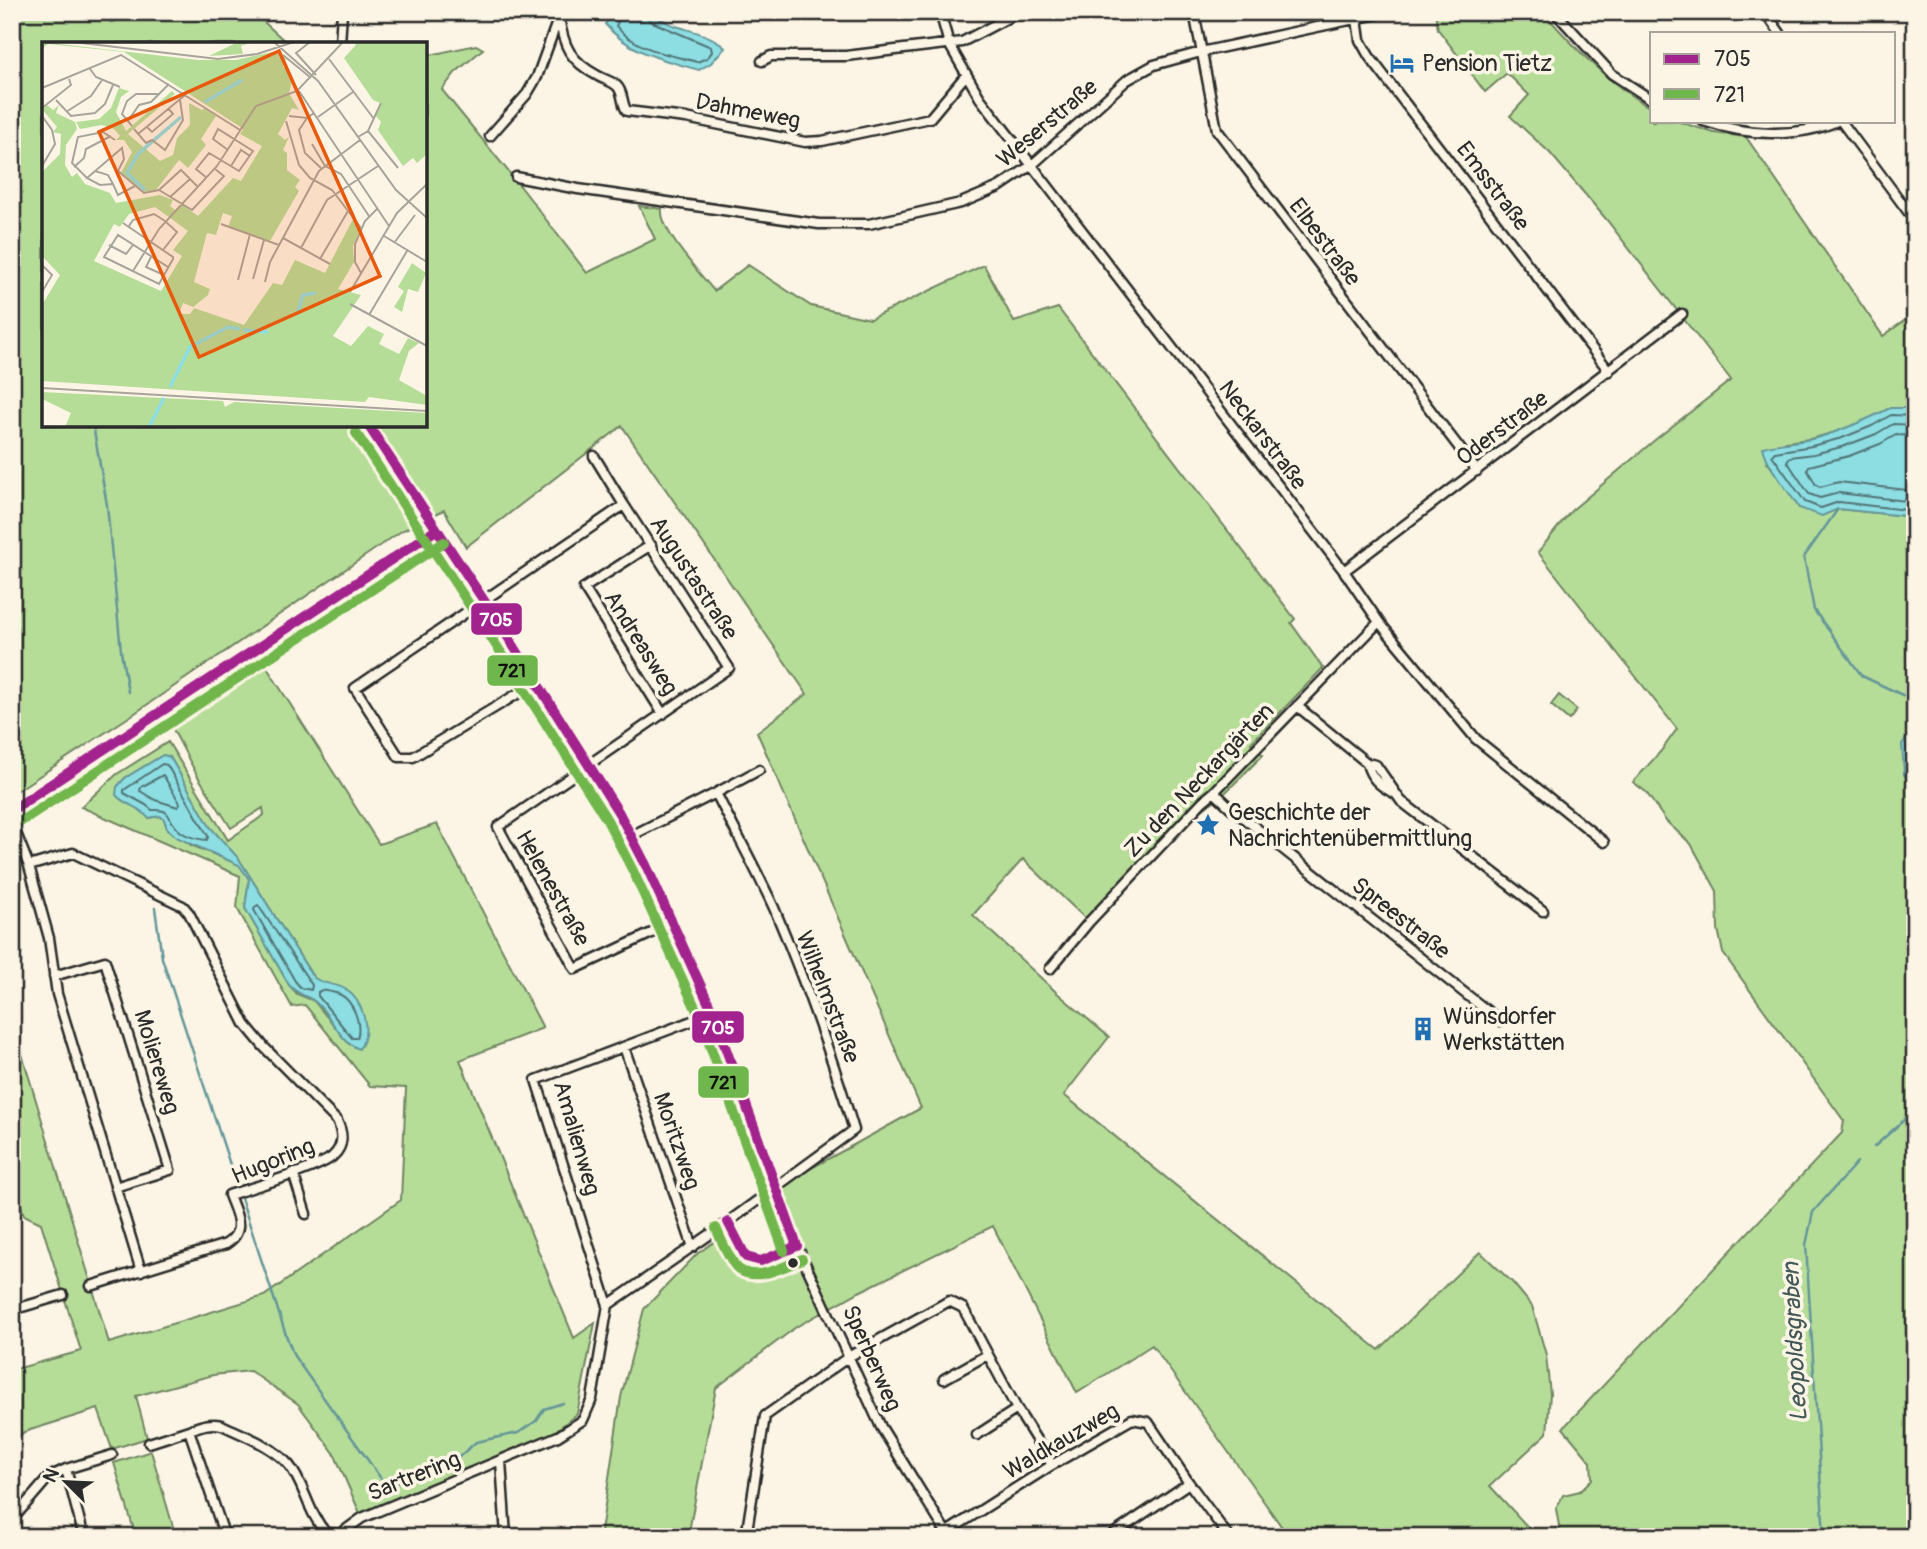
<svg xmlns="http://www.w3.org/2000/svg" width="1927" height="1549" font-family="Pangolin,sans-serif">
<rect width="100%" height="100%" fill="#fcf5e5"/>
<filter id="ink" filterUnits="userSpaceOnUse"><feTurbulence type="fractalNoise" baseFrequency=".0143" numOctaves="2"/><feDisplacementMap in="SourceGraphic" scale="14" xChannelSelector="R" yChannelSelector="G"/><feConvolveMatrix kernelMatrix="1 2 1 2 8 2 1 2 1" color-interpolation-filters="sRGB"/></filter>
<g filter="url(#ink)">
<path fill="#b6dd98" stroke="#708462" stroke-width="2" fill-rule="evenodd" d="M12 12H106L111 22 146 12H257L265 23 288 44H44V425H425V56L476 45 483 49 455 73 442 90 521 187 587 273 655 239 639 206 662 209C659 230 700 273 714 291L748 265 811 306 870 319 984 265 1014 322 1058 308 1295 619 1291 623 1323 668 1251 743 1263 755 1226 792 1170 834 1089 922 1023 859 973 915 1056 992 1109 1037 1064 1095 1379 1350 1480 1252 1513 1283 1532 1306 1546 1355 1550 1394 1547 1433 1490 1486 1537 1537H1289L1152 1345 1077 1393 993 1226 859 1292 796 1327 716 1388 688 1537H592L601 1532 621 1397 644 1309 697 1254 725 1234 754 1271 802 1248 775 1188 921 1108 757 732 807 694 622 426 466 547 444 510 403 530 135 713 12 794Z
M1435 12H1543C1577 50 1608 83 1652 109V121H1677L1714 133 1746 137 1883 336 1915 313V412L1911 408H1890L1870 420 1840 431 1810 439 1786 442 1767 462 1782 480 1799 508 1838 509 1915 517V728L1910 732 1904 774 1915 794V1537H1561L1556 1509 1563 1495 1580 1491 1592 1479 1591 1462 1563 1428 1842 1133 1844 1121 1723 953 1718 929 1717 891 1691 844 1666 821 1646 792 1633 782 1661 751 1677 729 1538 552 1571 511 1656 439 1731 380 1606 219 1550 153 1510 116 1529 95 1507 73 1485 92 1438 29Z
M259 655 379 844 437 824 543 1028 460 1060 574 1338 595 1323 577 1414 549 1436 406 1495 362 1518 334 1453 298 1404 250 1371 213 1375 136 1396 147 1438 112 1449 98 1409 24 1432 12 1443V1370L81 1351 41 1223 24 1215 12 1174V1021L109 1343 264 1296 401 1200 406 1088 370 1086 305 1005 292 1007 237 908 240 876 81 807 117 774 168 742 228 840 264 815 263 808 231 828 197 775 167 718 240 671ZM163 755 170 757 210 827 239 859 313 977 320 983 350 1045 314 1001 297 994 289 985 245 908 249 879 240 865 191 845 167 828 164 819 160 816 149 818 143 811 127 803 117 787 125 778Z
M1559 695 1577 710 1569 720 1551 705Z
M151 1451 176 1537H136L114 1463Z"/>
<path fill="#8cdee3" stroke="#659699" stroke-width="2" d="M647 12C656 16 664 21 673 25 690 31 712 34 725 48L711 63 699 70C664 60 629 53 605 24 613 11 633 12 647 12Z
M1890 408H1911L1915 412V517L1838 509 1822 516 1799 508C1787 488 1768 469 1763 447 1779 443 1796 442 1812 439 1840 432 1864 421 1890 408Z
M1915 728V794L1904 774 1902 744Z
M163 755 170 757 210 827 239 859 313 977C323 985 335 983 345 989 364 1001 372 1032 359 1049 337 1040 331 1013 313 1000 303 994 298 995 289 985L245 908 249 879 239 865 176 837 167 828 164 819 160 816 148 818C140 806 125 806 116 795L117 787 125 778Z"/>
<g fill="none" stroke-linecap="round" stroke-linejoin="round">
<path stroke="#527375" stroke-width="2" d="M622 12 616 26C634 49 670 55 697 62L707 58 712 52 711 47 650 21 646 12
M1915 416 1891 415 1872 426 1842 438 1812 446 1775 452 1772 455 1805 502 1821 508 1839 502 1915 511
M1915 425 1893 424 1876 434 1845 446 1814 454 1790 457 1787 461 1809 494 1820 498 1839 493 1915 502
M1915 436 1896 435 1880 444 1849 456 1809 466 1807 469 1816 485 1820 487 1839 482 1915 491
M162 764 167 765 208 836 207 840C196 839 183 836 176 827 166 816 172 809 152 810L146 805 124 793V790Z
M163 775 180 803 178 807 155 800 140 791 141 787Z
M258 905 312 985 311 990 301 988 295 981 254 910 255 907Z
M322 990C327 991 334 992 339 994 353 1000 362 1024 357 1038H352L318 996V992Z"/>
<path stroke="#659699" stroke-width="2.5" d="M93 425 107 505 121 651 128 692
M1838 509 1804 557 1814 610 1862 676 1915 701
M155 908 162 958 286 1335 294 1356 382 1480 401 1483 452 1463 476 1442 518 1433 536 1421 544 1409 563 1403
M1874 1147 1915 1110
M1824 1537 1806 1245 1813 1212 1857 1162"/>
<g stroke="#2b2b2b" stroke-width="13">
<path id="street" d="M940 12 949 44 980 98 1344 571 1379 622 1476 739 1604 842
M1194 12 1217 130 1477 471
M1555 12 1612 74 1652 100
M1765 12 1780 33
M559 16C563 46 570 61 598 76 605 80 612 81 617 86 624 93 621 103 627 111L686 118 805 142 822 141 930 118 966 75
M1357 19 1360 40 1369 56 1609 371
M340 44 342 12
M762 61 771 56H846L962 42 1019 12
M1703 121C1745 135 1796 139 1837 121
M1841 121 1915 221
M490 136 527 94 537 77 558 19
M516 177 578 189 819 224H869L961 203 999 187 1032 165 1127 80 1154 65 1201 52 1387 12
M368 425 508 637 619 813 646 865 713 1013 797 1246 881 1427 949 1537
M594 456 624 505
M651 545 584 588 663 714
M1344 571 1682 314
M537 682 413 757H399L355 688 624 505 729 668 498 827 575 969 673 923
M1297 706 1367 763 1376 765 1401 801 1543 911
M1367 763C1370 778 1381 787 1394 793
M1214 792 1231 808 1500 1021
M716 793 759 770
M12 810 436 530
M12 823 29 866 49 938 57 994 141 1271
M29 866 73 853 183 906 189 913 245 1024 264 1047 337 1121C343 1133 344 1146 333 1156 321 1168 250 1188 229 1195 236 1214 247 1231 226 1244L91 1286
M1050 969 1089 922 1202 802 1214 792 1379 622
M54 976 105 961 170 1170 115 1187
M624 1047 693 1247
M293 1173 306 1214
M608 1305 728 1222 854 1130C831 1054 805 981 774 908 756 869 735 831 716 793L631 836
M12 1310 63 1295
M944 1379 987 1355
M977 1435 1017 1409
M149 1443 189 1430
M501 1461 506 1537
M66 1469 84 1537
M12 1520 49 1477 66 1469 112 1455
M225 1537 189 1430C200 1426 210 1422 222 1425 243 1435 273 1446 289 1465 304 1483 308 1513 326 1533L340 1534 362 1518 558 1436 583 1420 592 1399 608 1305 536 1080 713 1013
M746 1537 765 1416 850 1356 949 1301 963 1308 1017 1409 1052 1465
M939 1537 1052 1465 1132 1419 1148 1422 1189 1483 1229 1537
M1109 1537 1189 1483"/>
</g>
<use href="#street" stroke="#fcf5e5" stroke-width="8"/>
<g stroke="#fcf5e5" stroke-width="16">
<path id="bus-1" d="M368 425 508 637 619 813 646 865 713 1013 797 1246
M12 810 436 530
M728 1222 746 1257 761 1261 797 1246"/>
</g>
<g stroke="#fcf5e5" stroke-width="16">
<path id="bus-2" d="M356 433 496 645 607 820 633 871 700 1018 784 1251
M20 822 444 542
M716 1228C721 1240 727 1253 734 1264 749 1286 784 1267 802 1259"/>
</g>
<use href="#bus-1" stroke="#a2238e" stroke-width="10"/>
<use href="#bus-2" stroke="#6fb64c" stroke-width="10"/>
</g>
</g>
<defs>
<g id="hotel-bare" transform="scale(1.89)"><path d="M-6-4.5h1.5V1H6V5H4.5V3h-9V5H-6ZM-4 0a1.8 1.8 0 1 1 3.6 0ZM.5 0V-2.5h3Q6-2.5 6 0Z" fill="#1f6fb2" stroke="#fcf5e5" stroke-width="2.5" paint-order="stroke"/></g>
<g id="sight-bare" transform="scale(1.89)"><path d="M0-6L1.8-2.2L6-1.7L2.9 1.2L3.7 5.4L0 3.3L-3.7 5.4L-2.9 1.2L-6-1.7L-1.8-2.2Z" fill="#1f6fb2" stroke="#fcf5e5" stroke-width="2.5" paint-order="stroke"/></g>
<g id="building-bare" transform="scale(1.89)"><path d="M-4-6H4V6H1V3H-1V6H-4ZM-2.5-4.3h1.7v1.8h-1.7ZM.8-4.3h1.7v1.8H.8ZM-2.5-1h1.7V.8h-1.7ZM.8-1h1.7V.8H.8Z" fill="#1f6fb2" stroke="#fcf5e5" stroke-width="2.5" paint-order="stroke"/></g>
</defs>
<g fill-rule="evenodd">
<use href="#hotel-bare" x="1402" y="63"/>
<use href="#sight-bare" x="1208" y="825"/>
<use href="#building-bare" x="1423" y="1029"/>
</g>
<circle fill="#2b2b2b" stroke="#fcf5e5" stroke-width="2.5" cx="793" cy="1263" r="6"/>
<g text-anchor="middle" dominant-baseline="central" stroke-width="7" stroke-linejoin="round" paint-order="stroke">
<g font-size="23" fill="#2b2b2b" stroke="#fcf5e5" text-anchor="start">
<text x="1422" y="63">Pension Tietz</text>
<text x="1228" y="812">Geschichte der<tspan x="1228" dy="26">Nachrichtenübermittlung</tspan></text>
<text x="1443" y="1016">Wünsdorfer<tspan x="1443" dy="26">Werkstätten</tspan></text>
</g>
<g font-size="23" fill="#2b2b2b" stroke="#fcf5e5">
<text transform="translate(748 111) rotate(11)">Dahmeweg</text>
<text transform="translate(1047 123) rotate(-40)">Weserstraße</text>
<text transform="translate(1493 186) rotate(53)">Emsstraße</text>
<text transform="translate(1325 242) rotate(53)">Elbestraße</text>
<text transform="translate(1502 428) rotate(-37)">Oderstraße</text>
<text transform="translate(1263 435) rotate(53)">Neckarstraße</text>
<text transform="translate(694 578) rotate(57)">Augustastraße</text>
<text transform="translate(641 643) rotate(58)">Andreasweg</text>
<text transform="translate(1199 780) rotate(-46)">Zu den Neckargärten</text>
<text transform="translate(553 888) rotate(61)">Helenestraße</text>
<text transform="translate(1401 918) rotate(38)">Spreestraße</text>
<text transform="translate(828 997) rotate(69)">Wilhelmstraße</text>
<text transform="translate(157 1062) rotate(73)">Moliereweg</text>
<text transform="translate(577 1138) rotate(74)">Amalienweg</text>
<text transform="translate(677 1141) rotate(71)">Moritzweg</text>
<text transform="translate(273 1161) rotate(-22)">Hugoring</text>
<text transform="translate(872 1358) rotate(66)">Sperberweg</text>
<text transform="translate(1061 1441) rotate(-30)">Waldkauzweg</text>
<text transform="translate(414 1476) rotate(-22)">Sartrering</text>
</g>
<g font-size="24" font-style="italic" fill="#435859" stroke="#fcf5e5">
<text transform="translate(1795 1342) rotate(-93)">Leopoldsgraben</text>
</g>
</g>
<g transform="translate(42 42)">
<rect width="385" height="385" fill="#fcf5e5"/>
<path d="M0 0 156 18H194L235 9 244 17 241 24 251 36 247 51 257 68 250 66 236 92 243 98 247 95 241 108 245 111V128L258 138 253 145 257 149 228 199 186 185 190 174 181 171 174 193 165 191 152 240 168 247 166 253 151 265 141 261 137 272H148L152 266 202 283 231 241 240 243 253 218 283 231 311 177 318 187 311 204 312 220 296 247 319 253 291 294 309 304 326 284 342 292 337 302 357 312 366 296 377 301 367 309 357 338 385 354V363L327 355 323 360 0 339V263L18 233 0 214V130L18 112 19 92 11 90 15 85 0 67 5 63 11 68 17 63 14 71 33 80 35 87 24 103 23 123 30 135 35 131 43 142 68 151 74 161 118 153 131 158 128 164 133 168 139 162 156 174 191 136 199 139 220 104 198 92 201 88 197 84 82 10 6 2 1 6ZM113 165 146 189 131 208 140 214 119 249 52 219 72 182 78 185 87 172ZM196 0H210L199 4 201 12 167 14ZM312 0H385V112L375 121 371 116 361 124 336 88 339 80 333 73 338 61 331 58 302 16 314 3ZM77 46 87 49 79 55 74 70 84 89 130 49 133 52 86 92 118 119 131 113 135 96 148 83 147 61 160 68 157 72 162 66 174 74 159 97 164 103 146 126 137 118 114 148 102 150 79 131 90 110 82 98H74L78 94 72 87 60 83 38 87 34 80 57 77 69 66ZM370 221 384 231 376 250 366 247 360 270 352 265 362 249 356 245ZM0 350 181 359 183 365 192 360 385 371V385H23L29 371 0 357Z" fill="#b6dd98" fill-rule="evenodd"/>
<path fill="none" stroke="#8cdee3" stroke-width="3.5" d="M163 60 200 38M103 148 85 131 96 112 139 75M255 273 261 253 274 251M201 288 226 290M128 345 148 305 186 285 198 287M107 385 122 356"/>
<path fill="none" stroke="#a8a49b" stroke-width="2" d="M31 0 176 17 215 12 252 0M232 0 276 39 354 148 385 176M268 0 254 11 274 33M241 13 269 36M287 17 332 77M48 27 54 35 78 45M0 46 79 13 198 88M257 49 347 184M14 58 29 74 53 71 63 62 71 43M0 66 29 43 27 37M24 70 49 54 60 38M0 74 10 88 13 102 0 124M247 74 265 76 272 71M276 75 311 50M265 76 257 88 263 111 279 126M86 79 97 63 109 60 127 42M244 79 257 123 268 136 290 148 319 186M90 84 80 72 85 59 94 52H117M105 85 110 90 131 72 126 66M92 87 104 101 110 98 123 108 141 78 138 58M326 89 356 126M96 92 143 53M316 95 326 89 339 61M270 102 283 124 299 132 327 174M189 124 199 108 208 114M32 125 42 116 44 107 69 94M53 129 66 133 71 142M45 136 30 121 36 95 61 90 73 98M165 136 154 127 167 111 197 129 211 109 176 87 171 97 186 108M93 144 76 153 71 142 58 143 45 136 80 106 82 117 76 129 102 151 117 148 139 128 156 145M117 148 150 168 182 134 173 127M128 155 148 137M81 181 131 215V217L117 242 62 215 76 193 126 225M179 182 237 203M87 184 91 178 112 172 123 179 135 190 121 208M342 194 385 220M241 196 288 222M352 201 373 173M67 203 84 212 91 203M259 206 285 158 336 124M109 215 104 225 122 233M278 217 306 169M0 223 10 233 0 250M91 229 117 187 175 124 214 64 255 49 301 0M319 231 313 220V202L323 179 335 167M211 237 222 198M196 238 208 192M223 240 228 220 277 129 318 98M308 250 355 171 385 142M308 262 385 304M327 273 365 209M0 346 385 369"/>
<path fill="#e8590c" fill-opacity="0.15" stroke="#e8590c" stroke-width="3.5" d="M237 9 338 234 157 315 57 90Z"/>
<rect width="385" height="385" fill="none" stroke="#2b2b2b" stroke-width="3.5"/>
</g>
<g stroke="#fcf5e5" stroke-width="2.5">
<rect x="470" y="602" width="53" height="34" rx="7" fill="#a2238e"/>
<rect x="486" y="654" width="53" height="33" rx="7" fill="#6fb64c"/>
<rect x="691" y="1010" width="54" height="34" rx="7" fill="#a2238e"/>
<rect x="697" y="1065" width="53" height="34" rx="7" fill="#6fb64c"/>
</g>
<g font-size="19" text-anchor="middle" font-weight="bold" fill="#fff">
<text x="496" y="626">705</text>
<text x="718" y="1034">705</text>
</g>
<g font-size="19" text-anchor="middle" font-weight="bold" fill="#111">
<text x="512" y="677">721</text>
<text x="723" y="1089">721</text>
</g>
<rect width="1927" height="1549" fill="none" stroke="#fcf5e5" stroke-width="42"/>
<rect x="21" y="21" width="1885" height="1507" fill="none" stroke="#2b2b2b" stroke-width="2.5" filter="url(#ink)"/>
<rect x="1650" y="32" width="245" height="91" fill="#fcf5e5" stroke="#a8a49b" stroke-width="2"/>
<rect x="1664" y="54" width="35" height="10" fill="#a2238e" stroke="#a8a49b" stroke-width="2"/>
<text x="1714" y="66" font-size="21" fill="#2b2b2b">705</text>
<rect x="1664" y="89" width="35" height="10" fill="#6fb64c" stroke="#a8a49b" stroke-width="2"/>
<text x="1714" y="102" font-size="21" fill="#2b2b2b">721</text>
<g transform="translate(66 1482) rotate(294)" stroke="#fcf5e5" stroke-width="5" paint-order="stroke">
<path d="M0-5L12 26L0 18L-12 26Z" fill="#2b2b2b"/>
<text y="-10" font-size="19" font-weight="bold" text-anchor="middle" fill="#2b2b2b">N</text>
</g>
</svg>
